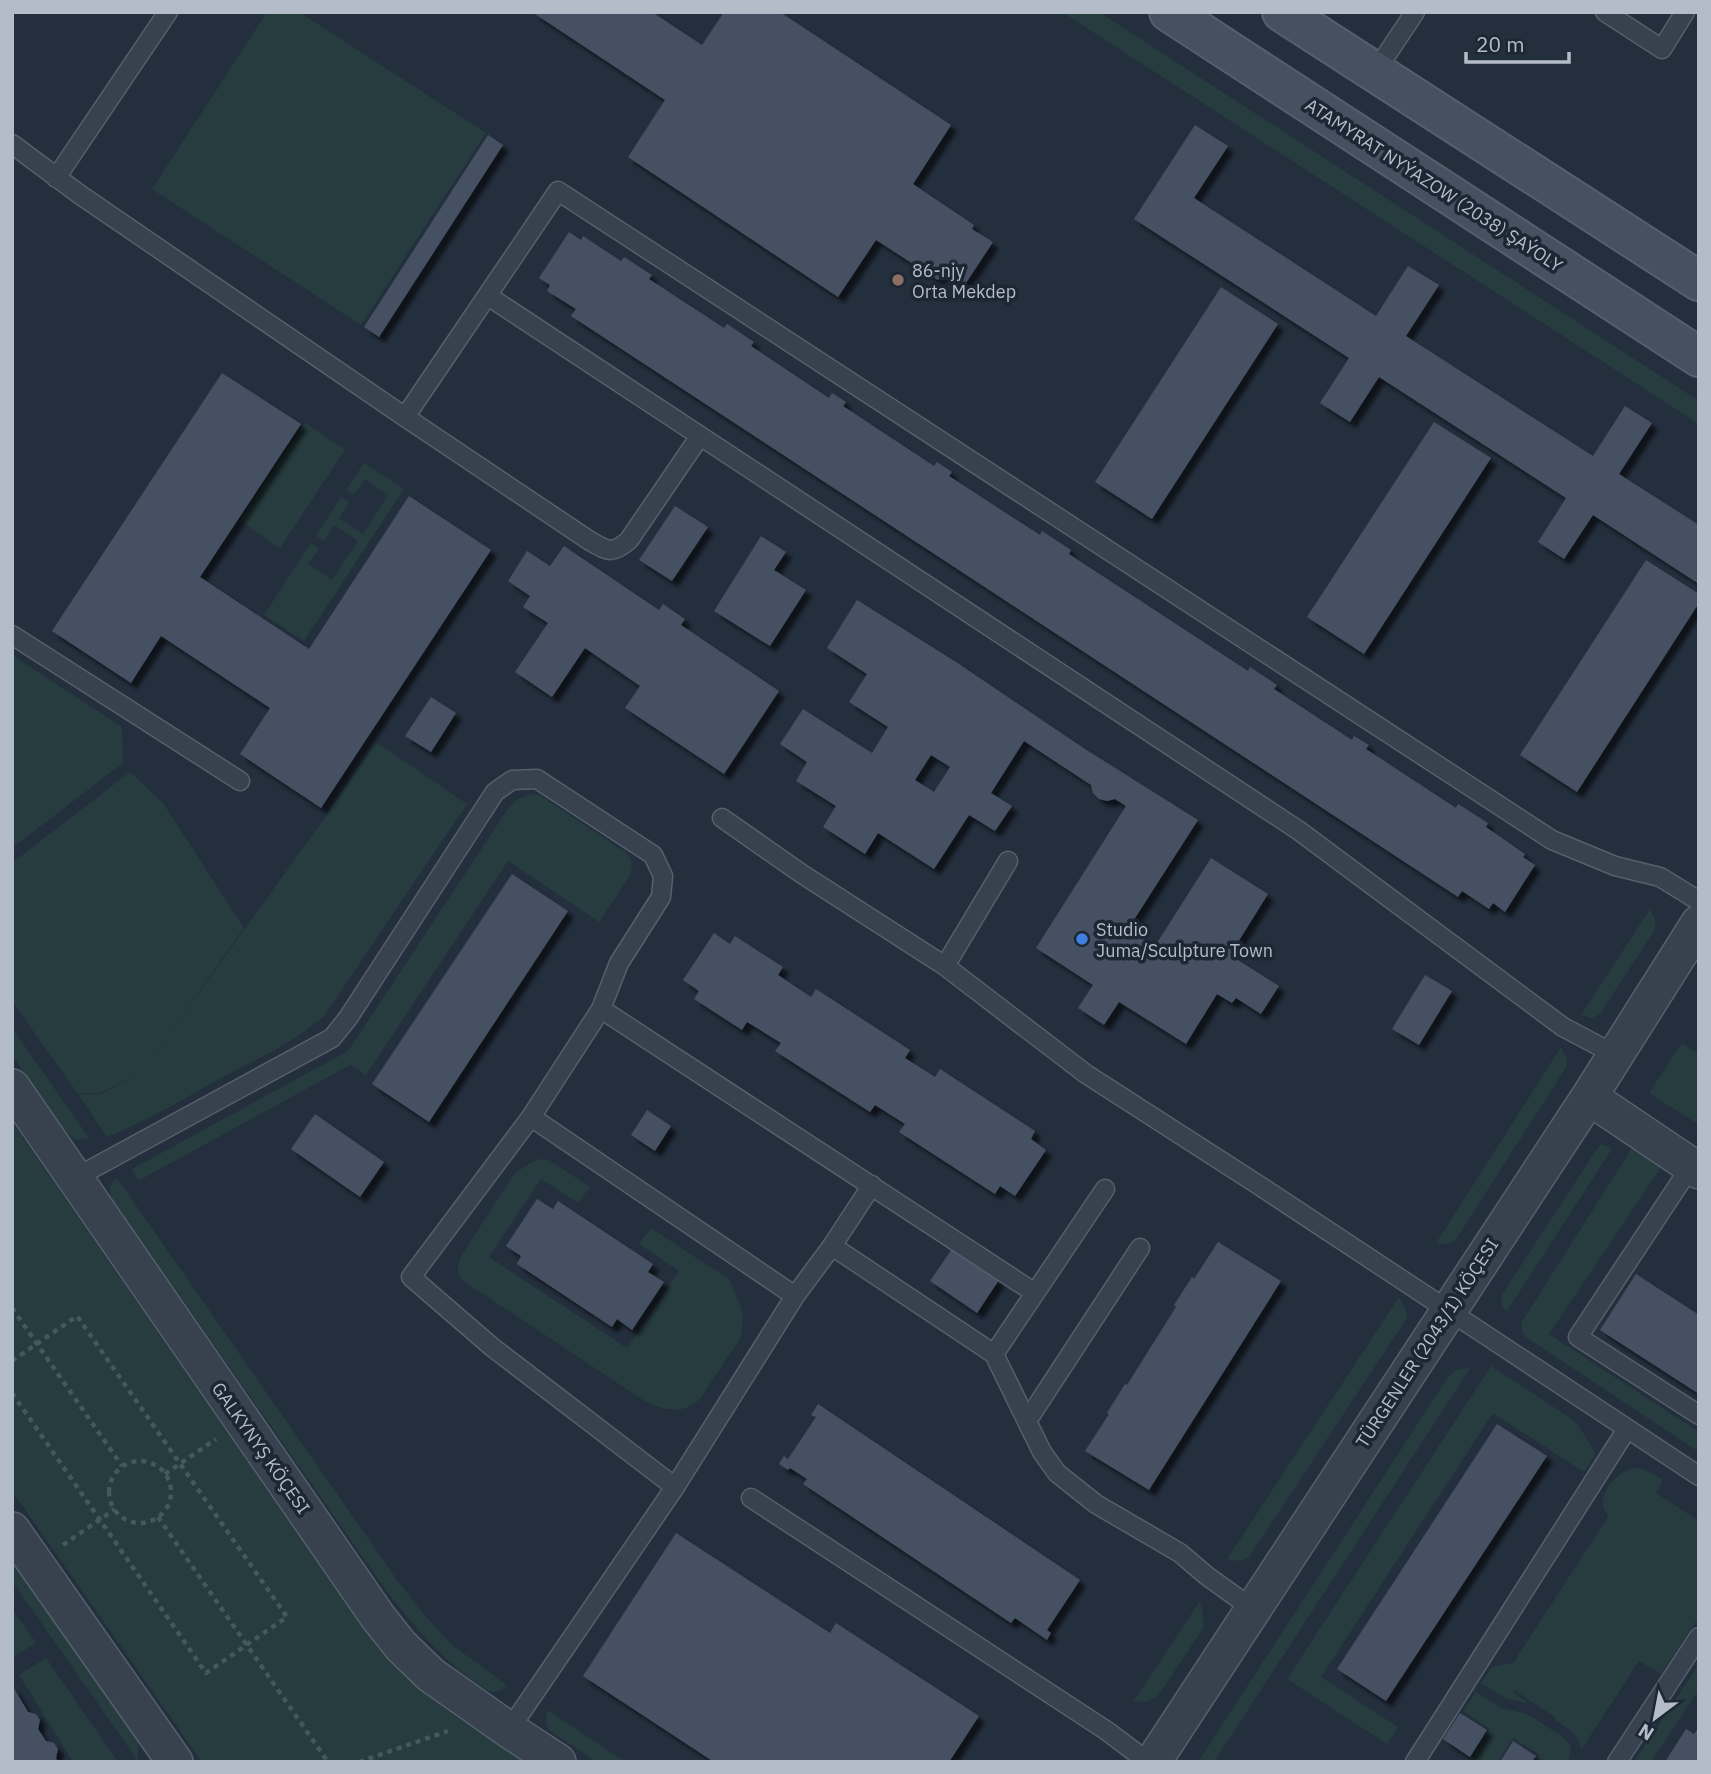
<svg xmlns="http://www.w3.org/2000/svg" width="1711" height="1774" font-family="'IBM Plex Sans',sans-serif">
<defs>
<filter id="shadow"><feDropShadow dx="6" dy="6" stdDeviation="2" flood-color="#0009"/></filter>
</defs>
<rect width="100%" height="100%" fill="#242f3e"/>
<path fill="#263c3f" d="M267 12H299L486 133 361 325 152 189Z
M1062 12H1099L1699 401V424Z
M305 423 345 450 280 548 240 521Z
M364 463 404 489 304 641 264 615 311 543 319 549 308 564 332 580 358 541 334 525 324 541 316 536 341 497 349 502 339 518 363 534 388 495 365 479 354 495 346 490Z
M12 655 122 727 123 763 12 848Z
M376 742 467 804 325 1015C296 1042 257 1059 223 1077 185 1098 147 1121 107 1137L79 1095 101 1094 142 1072 100 1093 78 1094 12 1001V863L130 772 163 803 244 928 149 1062 321 823Z
M531 794 541 796 625 852 631 859 632 872 599 922 508 861 366 1075 350 1065 138 1181 132 1169 348 1051 509 807 518 799Z
M1650 909 1655 920 1656 928 1600 1014 1592 1018 1581 1015Z
M12 1028 89 1138 76 1140 68 1135 12 1055Z
M1682 1043 1699 1054V1125L1649 1093Z
M1561 1047 1567 1059V1066L1455 1241 1446 1244 1436 1243Z
M12 1122 324 1572 371 1635 418 1687 457 1717 525 1762H202L12 1491Z
M1601 1145H1604L1612 1149 1507 1311C1501 1306 1500 1300 1503 1293L1598 1147Z
M1634 1145 1663 1164 1549 1334 1699 1432V1452L1527 1338 1523 1334 1521 1323Z
M542 1159 549 1160 590 1187 578 1203 541 1179 489 1257 627 1348 679 1271 639 1244 651 1228 730 1280 741 1307 743 1319 741 1337 700 1399C685 1414 664 1411 646 1402L462 1280C455 1272 458 1265 461 1256L515 1173 532 1162Z
M117 1178 397 1580 421 1611 452 1645 507 1685C503 1691 495 1693 488 1691 445 1663 416 1629 385 1589L112 1199C109 1189 109 1184 117 1178Z
M1399 1297 1406 1310 1407 1318 1249 1557 1239 1561 1227 1559Z
M1491 1366 1572 1419 1578 1425 1595 1452 1594 1457 1584 1472 1493 1413 1321 1677 1398 1727 1387 1744 1287 1679Z
M1471 1367 1214 1762H1198L1448 1377 1456 1370Z
M1632 1468C1645 1468 1653 1473 1663 1480L1656 1493 1699 1521V1617L1661 1674 1639 1661 1581 1750C1580 1735 1568 1728 1555 1720L1556 1718 1514 1690 1513 1692 1530 1704 1505 1698 1481 1683 1492 1667 1513 1663 1608 1517C1606 1512 1602 1507 1603 1501 1604 1486 1619 1473 1632 1468Z
M12 1559 138 1740V1761L12 1581Z
M1200 1601 1202 1610 1204 1627 1158 1696 1149 1701 1133 1702Z
M12 1609 36 1643 12 1658Z
M46 1658 118 1762H73L19 1675Z
M1699 1664V1689L1651 1762H1634Z
M1476 1692 1501 1708 1527 1714 1560 1735 1567 1741 1571 1747 1568 1762H1536L1540 1755 1513 1738 1497 1762H1472L1470 1760 1490 1729 1463 1711Z
M547 1710 625 1762H597L550 1731 546 1724Z"/>
<path fill="#455162" fill-rule="evenodd" filter="url(#shadow)" d="M532 12H652L702 45 724 12H780L951 125 913 184 974 225 972 229 993 242 962 289 941 275 938 280 876 240 838 297 628 157 665 100Z
M1195 125 1228 146 1194 198 1376 316 1408 266 1439 285 1406 336 1593 456 1625 406 1652 423 1619 474 1699 525V584L1593 515 1564 559 1538 542 1566 498 1379 377 1350 422 1320 403 1349 358 1134 219Z
M488 135 503 145 379 337 364 327Z
M569 232 581 240 583 236 621 261 624 257 652 275 649 279 724 328 727 324 754 342 751 346 829 398 832 393 846 402 843 406 934 466 937 462 952 472 949 476 1040 535 1042 531 1071 550 1069 554 1248 671 1250 667 1277 685 1274 689 1352 740 1354 736 1369 745 1366 749 1456 808 1458 804 1488 823 1486 827 1525 854 1523 857 1535 865 1505 912 1493 903 1489 909 1462 891 1458 897 571 316 576 309 547 291 550 285 539 278Z
M1221 287 1278 324 1152 519 1095 482Z
M222 373 301 424 200 577 309 649 409 496 491 550 321 808 240 754 270 708 161 636 131 683 52 631Z
M1434 422 1491 458 1364 654 1307 617Z
M675 506 708 527 672 581 639 560Z
M761 536 786 552 774 570 806 590 770 646 714 611Z
M564 546 659 610 663 604 685 619 681 625 779 691 724 774 625 708 640 686 585 648 552 697 515 672 548 623 523 607 530 596 508 581 527 551 550 566Z
M1646 560 1699 594V603L1577 792 1520 755Z
M857 600 956 662 1085 749 1198 820 1128 929 1155 946 1211 858 1268 894 1230 955 1279 986 1261 1014 1236 998 1232 1003 1217 994 1186 1044 1119 1002 1104 1025 1078 1008 1093 985 1036 948 1126 806 1115 799 1107 801 1099 799 1093 793 1091 785 1024 741 991 793 1012 806 995 831 969 815 934 869 878 833 865 854 823 827 836 806 796 781 807 762 780 744 803 709 872 753 888 727 849 702 867 674 827 648ZM931 755 950 767 934 792 915 780Z
M431 697 456 713 431 752 405 736Z
M512 874 568 911 429 1122 372 1084Z
M714 933 730 944 735 936 783 967 778 975 811 997 816 989 910 1050 905 1058 935 1077 940 1069 1035 1131 1031 1139 1046 1150 1015 1196 1000 1186 995 1194 899 1132 905 1124 875 1105 870 1112 775 1051 781 1043 747 1022 742 1030 694 999 699 991 683 980Z
M1425 975 1452 991 1419 1045 1392 1029Z
M647 1110 671 1126 655 1151 631 1135Z
M315 1114 384 1162 360 1197 291 1149Z
M537 1199 553 1209 558 1201 653 1264 648 1272 664 1282 632 1330 617 1319 612 1327 517 1264 521 1256 506 1246Z
M1218 1242 1281 1281 1149 1490 1085 1451 1109 1414 1107 1413 1125 1384 1127 1385 1176 1307 1174 1305 1192 1277 1194 1279Z
M952 1249 999 1280 977 1313 930 1281Z
M1636 1274 1699 1315V1394L1600 1330Z
M818 1404 1080 1580 1047 1630 1051 1633 1047 1640 1015 1618 1011 1623 803 1484 807 1479 790 1468 788 1470 779 1464 784 1456 788 1459 816 1417 811 1415Z
M1497 1424 1547 1456 1386 1701 1337 1669Z
M676 1533 830 1633 836 1623 979 1716 949 1762H714L583 1676Z
M12 1685 28 1712 36 1714 40 1720 38 1729 46 1741 54 1743 58 1749 56 1758 58 1762H12Z
M1460 1713 1487 1730 1470 1757 1443 1739Z
M1699 1727V1762H1665L1686 1729 1694 1734Z
M1513 1741 1536 1756 1532 1762H1500Z"/>
<g fill="none" stroke-linecap="round" stroke-linejoin="round">
<g stroke="#565f6c" stroke-width="21">
<path id="service" d="M1605 12 1662 49 1685 12
M1375 72 1415 12
M12 144 79 194 405 417 558 191 1552 840 1615 866 1660 877 1699 901
M56 178 168 12
M488 296 1298 830 1563 1027 1616 1055
M405 417 590 541C608 551 612 555 629 540L700 436
M12 635 240 781
M722 818 802 874 945 966 1086 1074 1257 1184 1699 1476
M945 966 1008 861
M601 1009 1035 1293
M531 1117 795 1296
M1691 1166 1578 1337 1699 1415
M75 1178 332 1038 348 1018 495 792 512 780 537 779 653 855 663 876 661 897 619 963 601 1009 531 1117 411 1277 492 1347 675 1487
M832 1246 994 1354 1042 1452 1057 1473 1096 1504 1180 1553 1207 1576 1253 1609
M994 1354 1105 1189
M1027 1421 1140 1248
M751 1498 1107 1731 1148 1762
M509 1730 675 1487 795 1296 832 1246 872 1185
M1415 1762 1627 1429
M1617 1762 1699 1637"/>
</g>
<g stroke="#565f6c" stroke-width="38">
<path id="minor" d="M12 1087 378 1617 401 1646 431 1675 509 1730 558 1762
M1589 1097 1699 1171
M12 1530 175 1762
M1153 1762 1589 1097 1699 923"/>
</g>
<g stroke="#565f6c" stroke-width="42">
<path id="secondary" d="M1169 12 1699 357
M1282 12 1699 281"/>
</g>
<path stroke="#44595c" stroke-width="4.5" stroke-dasharray="5 5" stroke-linecap="butt" d="M12 1308 122 1466
M12 1361 77 1316 287 1617 206 1673 12 1393
M109 1492a31 31 0 1 1 62 0a31 31 0 1 1-62 0Z
M165 1474 216 1439
M158 1517 328 1762
M63 1545 115 1509
M359 1762 448 1731"/>
<use href="#service" stroke="#38414e" stroke-width="18"/>
<use href="#minor" stroke="#38414e" stroke-width="35"/>
<use href="#secondary" stroke="#465061" stroke-width="38"/>
</g>
<circle fill="#8d6e63" stroke="#1d2633" stroke-width="2.5" cx="898" cy="280" r="7"/>
<circle fill="#3f7fe0" stroke="#1d2633" stroke-width="2.5" cx="1082" cy="939" r="7"/>
<g text-anchor="middle" dominant-baseline="central" stroke-width="7" stroke-linejoin="round" paint-order="stroke">
<g font-size="18" fill="#b4bcc9" stroke="#1d2633">
<text transform="translate(1434 185) rotate(33)">ATAMYRAT NYÝAZOW (2038) ŞAÝOLY</text>
<text transform="translate(1427 1343) rotate(-57)">TÜRGENLER (2043/1) KÖÇESI</text>
<text transform="translate(261 1448) rotate(55)">GALKYNYŞ KÖÇESI</text>
</g>
<g font-size="18" fill="#b4bcc9" stroke="#1d2633" text-anchor="start">
<text x="912" y="270">86-njy<tspan x="912" dy="21">Orta Mekdep</tspan></text>
<text x="1096" y="929">Studio<tspan x="1096" dy="21">Juma/Sculpture Town</tspan></text>
</g>
</g>
<rect width="1711" height="1774" fill="none" stroke="#b4bcc9" stroke-width="28"/>
<g transform="translate(1655 1718) rotate(212)" stroke="#1d2633" stroke-width="5" paint-order="stroke">
<path d="M0-5L12 26L0 18L-12 26Z" fill="#b4bcc9"/>
<text y="-10" font-size="19" font-weight="bold" text-anchor="middle" fill="#b4bcc9">N</text>
</g>
<path d="M1466 52v10h103v-10" fill="none" stroke="#b4bcc9" stroke-width="3.5"/>
<text x="1476" y="52" font-size="21" fill="#b4bcc9" stroke="#1d2633" stroke-width="5" paint-order="stroke">20 m</text>
</svg>
